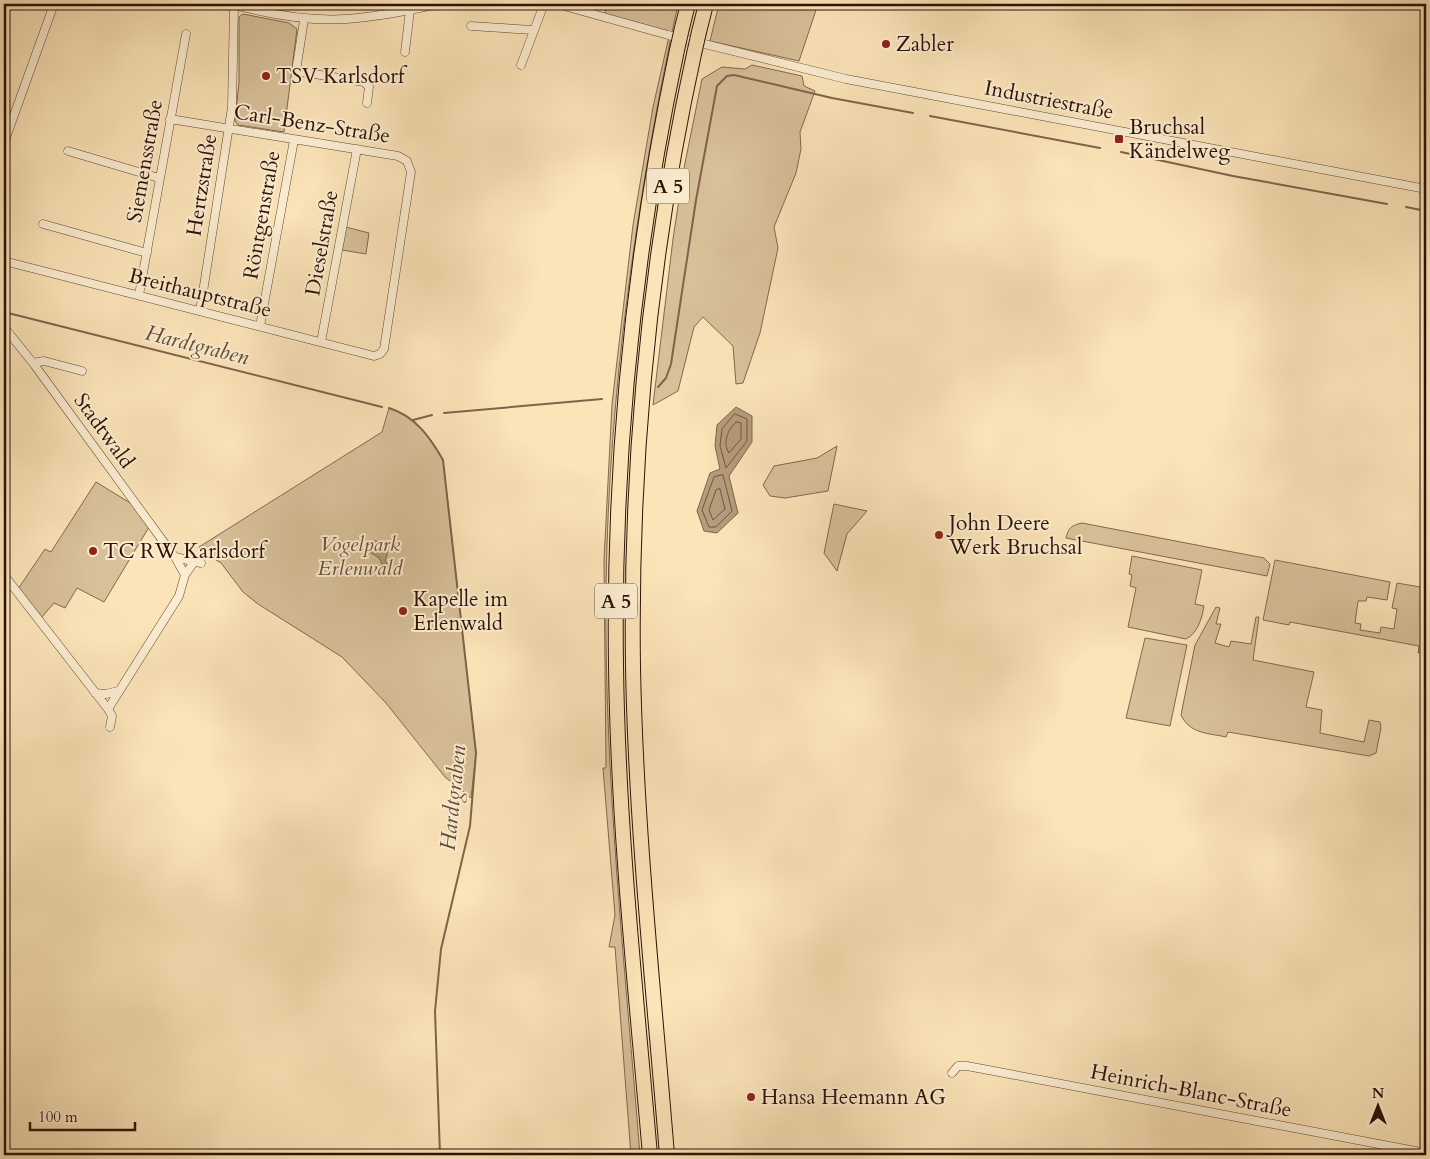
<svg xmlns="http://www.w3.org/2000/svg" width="1430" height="1159" font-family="Cardo,serif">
<rect width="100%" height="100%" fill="#fbe4b8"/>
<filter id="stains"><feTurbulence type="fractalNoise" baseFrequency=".004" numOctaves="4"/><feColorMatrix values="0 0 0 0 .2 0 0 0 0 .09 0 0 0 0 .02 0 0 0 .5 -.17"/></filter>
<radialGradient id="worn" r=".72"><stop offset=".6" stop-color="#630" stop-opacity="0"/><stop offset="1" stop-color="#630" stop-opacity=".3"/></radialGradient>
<path fill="#d8c099" stroke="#82684e" d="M606 4H678C637 195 609 390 606 586 604 776 625 966 640 1155H631L615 947H609L615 915 603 768H606L604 560 612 404 633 225 653 107 670 32 605 14Z
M719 4H818L799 61 710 41Z
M243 14 289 23 297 29 284 132 238 125 235 121 239 82V17Z
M752 65 802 76 804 86 815 91 800 132 801 149 796 173 774 227 778 248 760 333 743 383 736 384 733 346 703 317 694 327 678 391 653 405 673 239 683 173 702 79 722 67 745 69Z
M346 227 369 233 366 254 342 250Z
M389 408C415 417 430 436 443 460L476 753 471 798 445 777 386 703 342 657 258 604 243 592 221 563 205 553 199 547 382 432Z
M837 446 828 491 785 498 770 496 763 485 774 466 817 458Z
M96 482 132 504 149 527 104 602 77 588 65 608 54 603 41 618 18 589 45 549 51 552Z
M834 504 867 511 847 534 837 571 824 553Z
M1082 523 1264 558 1270 564 1267 576 1066 538C1068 528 1072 525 1082 523Z
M1132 556 1202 570 1195 604 1204 606C1202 618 1198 633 1186 639L1128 627 1136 588 1130 586 1132 575 1129 574Z
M1275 560 1390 582 1387 600 1367 597 1366 601H1358L1355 623 1361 624 1360 630 1380 633 1381 627 1394 629 1397 609 1392 608 1397 583 1426 588V652L1418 653 1419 646 1290 622 1289 625 1263 620Z
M1216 607 1220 608 1216 624H1221L1215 643 1229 647 1231 641 1251 644 1256 617H1259L1253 660 1314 672 1306 707 1322 710 1320 733 1364 742 1369 720 1380 722 1381 728 1376 753 1369 756 1228 732 1226 737C1208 733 1190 734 1181 715L1195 645Z
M1145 638 1187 645 1170 726 1126 718Z"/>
<path fill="#b59c7b" stroke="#7f644b" d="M736 407 752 416V442L729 476 738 513 717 533 704 531 697 511 710 473 720 469 715 446 717 425Z
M373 541C384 540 391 551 385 560L388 566 394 569 392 573 387 574 379 558 370 552Z"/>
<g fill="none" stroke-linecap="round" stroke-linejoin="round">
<path stroke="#715640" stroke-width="1" d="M735 414 747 419V441L726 468 720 446 722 429Z
M736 422 741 423V439L729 453C722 442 728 430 736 422Z
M723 475 732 511 716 527H709L702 510 714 477Z
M720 489 725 509 713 520 709 510 716 490Z"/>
<path stroke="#7f644b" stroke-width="2" d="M930 116 1100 148
M1121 152 1233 176 1387 204
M1406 207 1426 211
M4 312 382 407
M658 387 666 378 671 364 696 200 717 86 727 76 734 75 832 98 913 113
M389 408C415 416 430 437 443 460L476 753 470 826 441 949 435 1011 440 1155
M444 413 602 399
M413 420 432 415"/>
<g stroke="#604631" stroke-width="9">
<path id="street" d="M230 4C314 26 354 23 438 4
M557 4 668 35 846 79 1426 189
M304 20 296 71 364 82 369 87 367 103
M471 26 533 30
M405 52 410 10
M521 65 544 4
M4 143 54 4
M68 151 159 178
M43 224 147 253
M4 261 374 356 380 354 384 349 411 172 407 161 398 156 170 119
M139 295 186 34
M200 311 232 107 234 5
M260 326 294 140
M4 327 33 363 171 552 175 557 201 563
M321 342 357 149
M33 363 44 361 82 371
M175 557 185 575 194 562
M4 575 108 709
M95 693 106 694 118 691
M110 727 112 716 108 709 179 596 185 575
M952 1073 958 1066H967L1426 1153"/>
</g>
<g stroke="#2d1104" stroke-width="16">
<path id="highway" d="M682 28 688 4
M699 32 706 4
M650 1155C636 992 618 829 616 665 613 459 634 252 677 50
M667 1155C654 993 636 830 633 667 630 461 650 255 694 54"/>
</g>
<use href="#street" stroke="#fcedd1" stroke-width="8"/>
<use href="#highway" stroke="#fbe4b8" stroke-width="14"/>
<g stroke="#2d1104" stroke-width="16" stroke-linecap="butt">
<path id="highway-bridge" d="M677 50 682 28
M694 54 699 32"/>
</g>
<use href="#highway-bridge" stroke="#fbe4b8" stroke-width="14"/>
</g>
<g fill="#8f2418" stroke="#fcedd1" stroke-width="2">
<circle cx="886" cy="44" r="5"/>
<circle cx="266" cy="76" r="5"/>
<rect x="1114" y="134" width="10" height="10" rx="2.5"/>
<circle cx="939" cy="535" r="5"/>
<circle cx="93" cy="551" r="5"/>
<circle cx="403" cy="611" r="5"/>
<circle cx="751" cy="1097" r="5"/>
</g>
<g text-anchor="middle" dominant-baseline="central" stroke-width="4" stroke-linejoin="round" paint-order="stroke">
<g fill="#fcedd1" stroke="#6b5342" stroke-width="1">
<rect x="647" y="168.5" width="42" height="35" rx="4"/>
<rect x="595" y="583.5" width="42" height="35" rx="4"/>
</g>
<g font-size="20" font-weight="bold" fill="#2d1104">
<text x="668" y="186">A 5</text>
<text x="616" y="601">A 5</text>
</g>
<g font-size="21" fill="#2d1104" stroke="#fcedd1" text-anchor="start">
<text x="896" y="44">Zabler</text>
<text x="276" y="76">TSV Karlsdorf</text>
<text x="1129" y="127">Bruchsal<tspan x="1129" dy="24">Kändelweg</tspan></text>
<text x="949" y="523">John Deere<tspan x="949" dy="24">Werk Bruchsal</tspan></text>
<text x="103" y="551">TC RW Karlsdorf</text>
<text x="413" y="599">Kapelle im<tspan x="413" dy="24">Erlenwald</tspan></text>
<text x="761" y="1097">Hansa Heemann AG</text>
</g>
<g font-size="21" fill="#2d1104" stroke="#fcedd1">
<text transform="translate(1049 100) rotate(11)">Industriestraße</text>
<text transform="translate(312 124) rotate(9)">Carl-Benz-Straße</text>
<text transform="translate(145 161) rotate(-80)">Siemensstraße</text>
<text transform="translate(202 185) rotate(-81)">Hertzstraße</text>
<text transform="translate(262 215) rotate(-80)">Röntgenstraße</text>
<text transform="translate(322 243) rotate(-80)">Dieselstraße</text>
<text transform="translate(200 293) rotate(14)">Breithauptstraße</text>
<text transform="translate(104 431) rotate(54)">Stadtwald</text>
<text transform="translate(1191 1091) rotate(11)">Heinrich-Blanc-Straße</text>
</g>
<g font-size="21" font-style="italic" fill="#694e38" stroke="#fcedd1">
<text x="360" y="544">Vogelpark<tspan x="360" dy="24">Erlenwald</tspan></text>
</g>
<g font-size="22" font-style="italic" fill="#634934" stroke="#fcedd1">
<text transform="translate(197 345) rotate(14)">Hardtgraben</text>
<text transform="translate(453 798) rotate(-84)">Hardtgraben</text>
</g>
</g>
<rect width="1430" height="1159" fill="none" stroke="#fbe4b8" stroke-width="20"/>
<rect x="5" y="5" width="1420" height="1149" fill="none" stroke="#2d1104" stroke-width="2.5"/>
<rect x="10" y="10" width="1410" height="1139" fill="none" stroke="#2d1104"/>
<g transform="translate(1378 1106)" stroke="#fcedd1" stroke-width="4" paint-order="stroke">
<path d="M0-4L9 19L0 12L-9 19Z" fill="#2d1104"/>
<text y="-8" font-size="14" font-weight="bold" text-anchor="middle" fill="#2d1104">N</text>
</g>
<path d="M30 1122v8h105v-8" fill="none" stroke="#2d1104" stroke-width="2.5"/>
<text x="38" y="1122" font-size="15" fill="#2d1104" stroke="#fcedd1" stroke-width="4" paint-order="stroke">100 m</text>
<rect width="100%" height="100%" filter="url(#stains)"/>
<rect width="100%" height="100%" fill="url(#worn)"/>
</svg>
